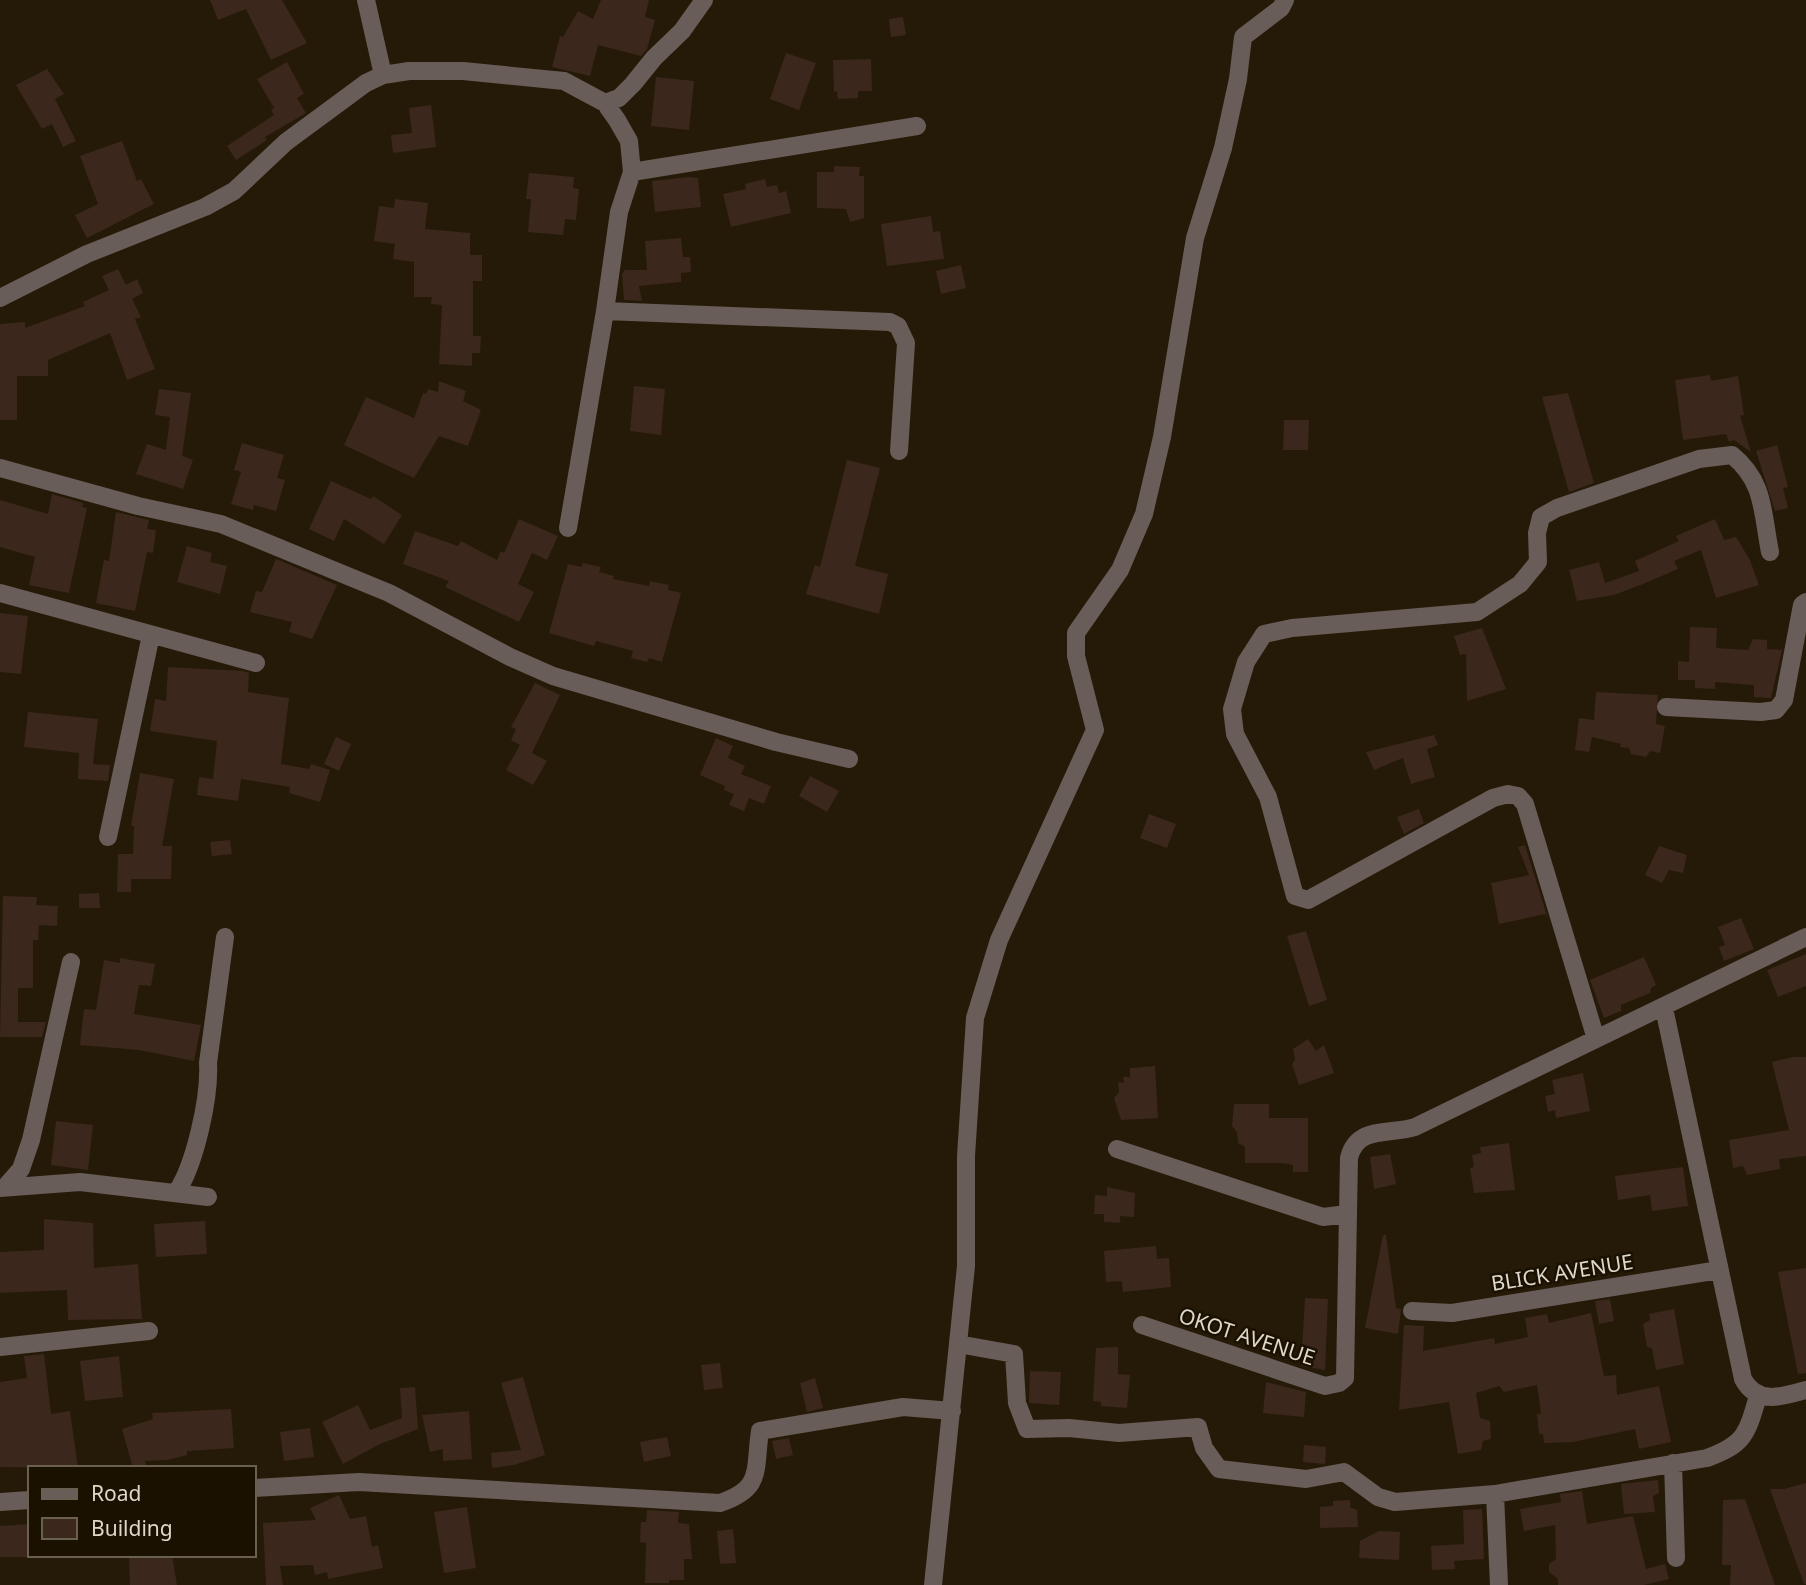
<svg xmlns="http://www.w3.org/2000/svg" width="1806" height="1585" font-family="'Noto Sans',sans-serif">
<rect width="100%" height="100%" fill="#251a07"/>
<path fill="#3b271c" d="M210 0H282L307 43 271 60 246 9 218 20Z
M601 0H649L645 17 655 20 647 49 641 56 598 45 590 76 552 67 560 36 563 37 578 11 593 19Z
M903 17 906 35 891 37 889 19Z
M786 53 816 63 799 110 770 99Z
M871 59 872 91H858V98L838 99 837 91 834 92 833 60Z
M287 62 304 94 297 98 306 113 265 137 267 140 236 160 227 146 274 115 271 110 274 108 257 79Z
M47 69 64 94 55 99 76 141 63 147 52 124 42 129 16 85Z
M656 77 694 81 689 130 651 126Z
M431 105 436 147 393 153 391 135 412 133 409 108Z
M122 141 137 181 141 179 154 204 87 238 75 215 98 204 80 156Z
M834 166 860 167 859 176H864V218L850 222 846 209 817 208V172H834Z
M529 173 574 177 573 188 579 189 576 220 565 219 563 235 528 232 531 199H526Z
M689 177 698 178 701 207 655 212 652 181Z
M765 179 767 187 777 185 779 193 786 191 791 213 731 227 723 194 746 189 745 184Z
M395 199 428 203 425 229 470 233V255H482V281H473V336H481L480 353H472V366L439 364 442 305 431 304 432 297H414V262L393 259 395 244 374 241 379 206 394 208Z
M931 216 933 232 940 231 944 259 887 266 881 224Z
M681 238 683 257H690L691 272 681 273V282L639 286 642 301 624 300 622 274 625 270H647L645 241Z
M961 265 966 288 941 294 936 271Z
M118 269 126 285 137 279 143 293 132 299 141 317 135 319 155 369 127 380 110 333 48 360V376H17V420H0V324L25 322V328L85 306 83 302 109 290 102 276Z
M1710 375 1711 381 1738 376 1744 415 1740 416 1751 452 1734 440 1729 442 1726 434 1683 440 1675 380Z
M439 381 466 391 463 401 481 410 468 446 439 436 414 478 344 445 366 397 414 418 423 393 426 394 428 389 438 392Z
M634 386 665 389 661 435 630 431Z
M159 389 191 393 182 456 193 460 183 489 136 474 147 444 166 450 170 417 155 415Z
M1568 393 1594 483 1569 492 1542 397Z
M1284 420H1309L1308 450H1283Z
M242 443 284 455 277 478 285 480 276 511 254 505 253 510 231 504 241 472 234 470Z
M1777 445 1788 487 1783 488 1788 508 1775 511 1756 451Z
M847 460 880 468 855 566 888 574 879 614 806 594 815 565 820 567Z
M331 481 371 499 373 496 402 515 384 544 344 519 334 541 309 529Z
M52 494 83 503 82 507 87 508 69 593 29 585 35 557 0 547V500L48 514Z
M116 512 149 520 147 529 156 530 153 553 147 552 135 611 96 603 104 560 109 561Z
M519 519 558 536 547 560 532 553 518 584 534 592 519 622 445 587 449 581 403 564 415 531 458 546 461 541 497 560 501 551 504 553Z
M1715 519 1724 540 1736 537 1750 560 1759 585 1716 598 1701 550 1674 561 1678 569 1643 584 1614 595 1577 601 1569 570 1599 562 1605 583 1639 571 1635 561 1679 541 1676 536Z
M187 546 212 553 210 562 227 566 220 594 177 582Z
M276 559 337 585 312 639 289 632 292 622 250 612 256 591 262 592Z
M583 563 601 567 599 572 614 576 613 579 649 586 650 581 669 585 668 590 681 593 662 662 649 658 647 662 631 658 633 651 596 641 594 646 549 633 568 564 582 567Z
M0 613 28 616 21 674 0 672Z
M1690 627 1717 628 1716 648 1748 650 1753 639 1767 640V649L1782 650 1771 698 1754 697V685L1715 682V689L1695 688V680H1678V661L1689 662Z
M1482 628 1506 689 1467 701 1466 654 1460 655 1454 636Z
M168 667 243 671 249 673 248 692 289 698 281 764 309 769 311 764 330 770 320 802 289 793 290 787 241 779 238 801 197 795 199 777 213 779 217 741 150 731 155 699 166 701Z
M535 683 560 695 532 753 547 761 533 785 506 770 520 745 511 740 516 729 511 727Z
M1596 692 1658 695 1656 724 1665 726 1660 753 1650 751 1646 757 1631 754 1629 748 1620 747 1621 744 1592 737 1589 752 1575 750 1579 718 1594 720Z
M28 712 98 719 93 764 110 765 108 781 78 779 79 753 24 747Z
M1434 735 1438 745 1427 749 1435 777 1411 784 1403 758 1374 770 1366 752Z
M336 737 351 744 339 771 324 764Z
M716 738 733 746 728 758 745 766 741 774 771 786 764 804 749 798 744 811 729 805 734 794 724 790 725 786 700 775Z
M140 773 174 779 162 846H172L171 879H131V892H117L118 854H133L134 826H131Z
M810 776 839 791 827 812 799 796Z
M1419 809 1424 823 1404 834 1397 817Z
M1149 814 1176 824 1167 848 1140 838Z
M230 840 232 854 212 856 210 842Z
M1525 845 1548 919 1545 914 1499 924 1491 883 1529 875 1518 847Z
M1659 846 1687 855 1683 873 1669 870 1662 883 1645 875Z
M99 893 100 908H79V894Z
M3 896 37 897 36 905 58 906 57 926 39 925 38 940H33V988H18V1022H46L42 1037H0Z
M1741 918 1754 949 1724 961 1719 947 1725 945 1718 927Z
M1306 931 1327 1000 1309 1006 1287 936Z
M1806 954V986L1778 997 1767 970Z
M1644 957 1656 985 1651 988 1650 993 1621 1005V1011L1604 1018 1590 980Z
M120 958 155 964 151 986 139 985 134 1014 201 1025 194 1061 139 1050 80 1045 84 1009 96 1010 104 960 120 963Z
M1308 1039 1316 1051 1324 1045 1334 1073 1299 1085 1292 1064 1295 1060 1293 1049Z
M1793 1057H1806V1156L1779 1159 1780 1169 1747 1175 1743 1166 1733 1168 1729 1140 1789 1130 1772 1062Z
M1155 1066 1158 1118 1121 1120 1114 1098 1119 1092 1118 1082 1124 1083 1123 1077H1130V1068Z
M1583 1073 1590 1111 1556 1118 1555 1110 1548 1112 1545 1096 1555 1094 1552 1080Z
M1234 1104H1269V1118H1308V1172H1293V1165L1283 1163H1245V1147L1238 1143 1237 1132 1232 1126Z
M56 1121 93 1125 88 1170 51 1165Z
M1509 1143 1515 1190 1474 1193 1470 1168 1474 1167 1472 1155 1481 1153 1480 1147Z
M1390 1154 1396 1184 1374 1189 1370 1157Z
M1683 1167 1688 1206 1652 1211 1650 1195 1618 1200 1615 1176Z
M1107 1187 1135 1193 1134 1217 1120 1216V1223L1104 1222V1214H1094L1095 1195 1107 1196Z
M44 1219 93 1223 94 1268 138 1264 142 1319 68 1320 67 1290 0 1293V1252L44 1250Z
M205 1221 207 1254 156 1257 154 1224Z
M1383 1235H1386L1396 1308 1401 1309 1398 1334 1365 1328Z
M1156 1246 1157 1259 1169 1258 1171 1287 1123 1292 1122 1281 1106 1282 1104 1251Z
M1806 1268V1373L1798 1374 1778 1272Z
M1305 1298 1328 1299 1325 1370 1301 1366Z
M1610 1299 1614 1321 1599 1324 1595 1301Z
M1674 1309 1684 1364 1656 1370 1652 1348 1647 1347 1643 1324 1650 1320 1649 1314Z
M1591 1313 1604 1376 1616 1375 1617 1395 1659 1386 1671 1442 1639 1449 1635 1429 1573 1442 1544 1443 1543 1434H1539L1537 1414H1541L1537 1385 1504 1392 1499 1386 1476 1393 1480 1418 1490 1421 1491 1439 1483 1441 1481 1450 1458 1454 1449 1402 1399 1410 1404 1325 1424 1326 1423 1351 1494 1338 1495 1344 1528 1337 1525 1318 1547 1314 1549 1323Z
M1118 1347V1374L1130 1375 1127 1408 1101 1406V1402L1093 1401 1096 1348Z
M44 1354 51 1414 70 1411 78 1468 0 1467V1382L27 1378 24 1356Z
M119 1356 123 1397 85 1401 80 1361Z
M720 1363 723 1388 704 1390 701 1365Z
M1030 1371 1061 1372 1059 1405 1029 1403Z
M523 1377 545 1455 514 1465 492 1468 491 1453 521 1450 501 1383Z
M815 1378 823 1408 807 1412 800 1383Z
M1266 1382 1306 1392 1304 1417 1263 1413Z
M415 1387 418 1429 378 1445 343 1464 322 1422 358 1405 370 1430 402 1418 400 1388Z
M231 1409 234 1448 187 1451V1455L167 1460 145 1461 147 1468H133L122 1429 153 1419 152 1413Z
M469 1411 472 1459 443 1461V1449L430 1452 422 1415Z
M310 1428 314 1457 284 1461 280 1432Z
M667 1437 671 1456 644 1462 640 1442Z
M789 1438 793 1455 776 1459 772 1441Z
M1304 1445 1326 1447 1325 1464 1303 1462Z
M1658 1480 1659 1493 1653 1496 1655 1512 1624 1514 1621 1484Z
M1806 1483V1584H1804L1770 1489H1784Z
M1582 1491 1587 1524 1633 1516 1646 1569 1665 1564 1669 1579 1644 1585H1558V1579L1549 1572V1564L1556 1559 1555 1525 1524 1531 1520 1509 1561 1502 1560 1494Z
M339 1495 350 1519 366 1516 372 1547 378 1545 383 1568 328 1579 327 1572 315 1575 313 1565 280 1566 283 1585H266L263 1523 316 1520 310 1508Z
M1745 1499 1775 1585H1730L1731 1565H1722L1723 1500Z
M1350 1500V1507L1357 1510 1358 1527 1320 1528V1507L1333 1506V1501Z
M467 1507 476 1568 444 1573 434 1512Z
M1482 1509 1484 1559 1454 1561 1455 1569 1432 1570 1431 1546 1464 1544 1463 1510Z
M647 1510 679 1512 678 1523 689 1524 692 1559H684V1580H669V1583H645L646 1543 640 1542 641 1522H646Z
M30 1524V1557H0V1526Z
M733 1529 736 1563 720 1564 717 1531Z
M1379 1531 1400 1532 1399 1560 1359 1558 1360 1541Z
M129 1555H172L177 1585H130Z"/>
<g fill="none" stroke-linecap="round" stroke-linejoin="round">
<path stroke="#685d58" stroke-width="18" d="M366 0 383 75
M605 103 619 98 633 84 654 58 682 31 704 0
M632 172 917 126
M0 298 87 254 205 207 234 191 286 142 366 83 383 75 409 71H463L564 81 605 103 617 120 629 141 632 172 619 212 605 311 890 322 898 326 906 343 899 451
M0 468 138 506 221 524 389 593 510 657 553 676 776 742 849 759
M568 528 605 311
M0 593 256 663
M1666 707 1761 712 1776 710 1784 700 1802 605 1806 602
M108 837 151 635
M1664 1008 1743 1379C1757 1405 1782 1397 1806 1390
M1596 1039 1525 804 1518 796 1508 794 1493 798 1308 900 1295 896 1268 797 1235 734 1232 709 1246 662 1264 634 1292 628 1477 612 1520 584 1538 562 1537 533 1541 517 1557 508 1699 459 1732 455C1765 482 1762 512 1770 552
M1117 1149 1323 1217 1347 1214
M6 1186 21 1169 31 1140 71 962
M0 1188 80 1182 208 1197
M176 1193C195 1165 210 1097 208 1063L225 937
M1412 1311 1452 1313 1719 1270
M1142 1325 1325 1386 1339 1383 1345 1378 1349 1158C1357 1125 1390 1135 1415 1127L1806 937
M958 1344 1014 1354 1017 1403 1027 1429 1069 1428 1119 1433 1198 1427 1204 1448 1219 1469 1306 1479 1344 1472 1378 1497 1395 1502 1495 1494 1707 1458C1745 1444 1747 1434 1758 1396
M0 1347 149 1331
M1673 1463 1676 1558
M254 1488 359 1482 720 1503C763 1488 754 1472 760 1431L903 1407 952 1411
M1495 1494 1499 1585
M0 1502 30 1500
M933 1585 966 1266V1156L975 1018 999 940 1095 730 1076 656V633L1120 570 1144 514 1162 437 1195 238 1223 148 1238 79 1243 37 1281 8 1285 0"/>
</g>
<g text-anchor="middle" dominant-baseline="central" stroke-width="5" stroke-linejoin="round" paint-order="stroke">
<g font-size="21" fill="#ded7cc" stroke="#1b1101">
<text transform="translate(1562 1272) rotate(-9)">BLICK AVENUE</text>
<text transform="translate(1247 1336) rotate(18)">OKOT AVENUE</text>
</g>
</g>
<rect x="28" y="1466" width="228" height="91" fill="#1b1101" stroke="#696052" stroke-width="2"/>
<rect x="42" y="1489" width="35" height="10" fill="#685d58" stroke="#696052" stroke-width="2"/>
<text x="91" y="1501" font-size="21" fill="#ded7cc">Road</text>
<rect x="42" y="1518" width="35" height="21" fill="#3b271c" stroke="#696052" stroke-width="2"/>
<text x="91" y="1536" font-size="21" fill="#ded7cc">Building</text>
</svg>
